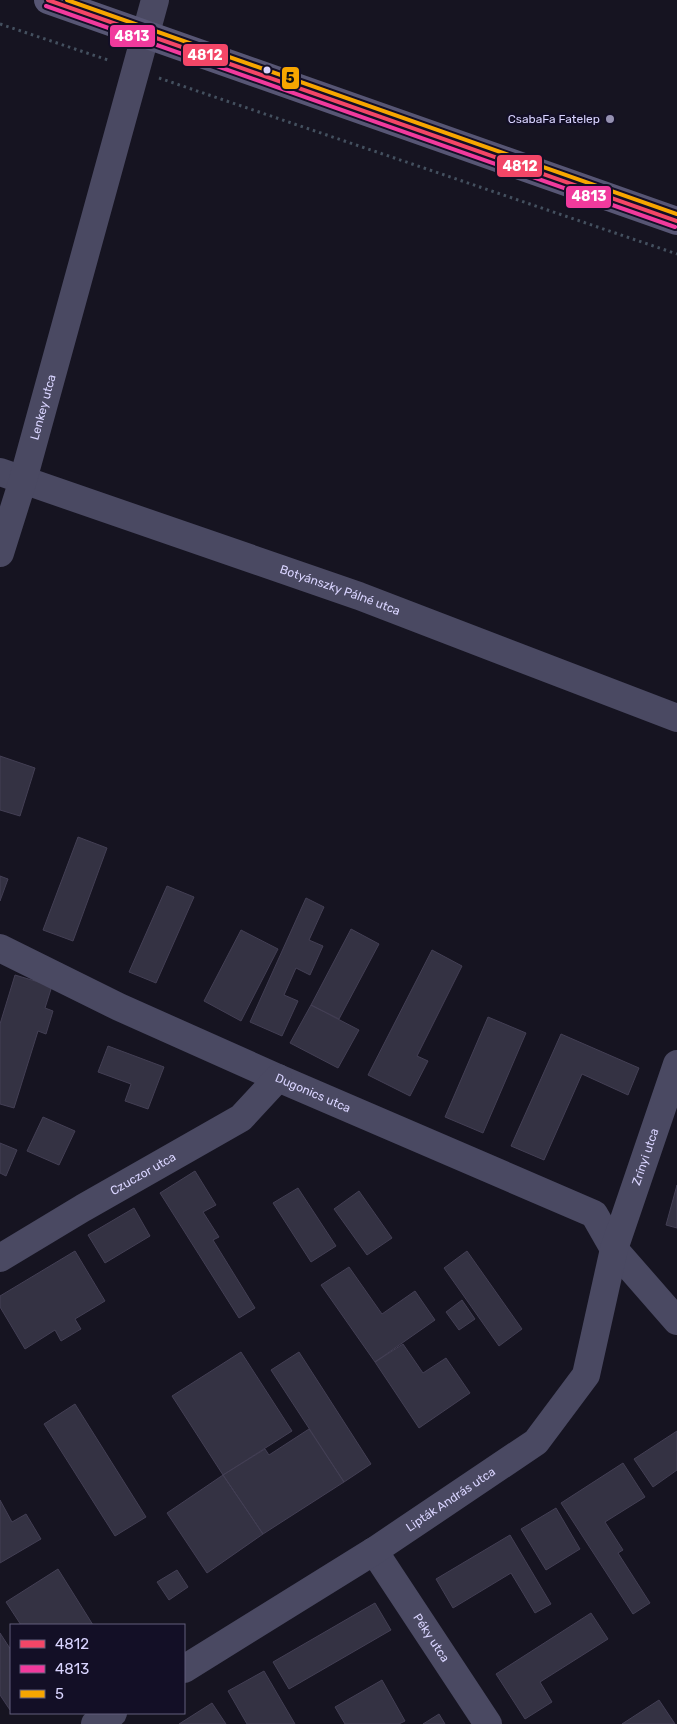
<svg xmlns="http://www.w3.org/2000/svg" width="677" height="1724" font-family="Rubik,sans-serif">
<rect width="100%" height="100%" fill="#161421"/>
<path fill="#343243" stroke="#433f54" d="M0 756 35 768 20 816 0 810Z
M78 837 107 848 73 941 43 930Z
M0 876 8 879 0 901Z
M167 886 194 897 156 983 129 972Z
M306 898 324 907 309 940 323 946 310 975 296 968 284 995 298 1001 282 1036 250 1022Z
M351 929 379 944 339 1019 311 1005Z
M241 930 278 949 241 1021 204 1001Z
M432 950 462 966 417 1056 428 1061 410 1096 368 1075Z
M15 975 52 986 45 1008 53 1011 46 1034 38 1031 14 1108 0 1104V1024Z
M311 1005 359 1030 338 1068 290 1043Z
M488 1017 526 1033 483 1133 445 1117Z
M561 1034 639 1068 628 1095 582 1074 544 1160 511 1146Z
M108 1046 164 1067 148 1109 125 1101 131 1084 98 1072Z
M43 1117 75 1131 59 1165 27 1151Z
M0 1143 17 1150 6 1176 0 1173Z
M195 1171 216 1205 203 1212 219 1237 213 1240 255 1308 239 1318 160 1193Z
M677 1185V1228L666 1225Z
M298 1188 336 1246 311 1262 273 1203Z
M359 1191 392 1238 367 1255 334 1209Z
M134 1208 150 1236 105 1263 88 1235Z
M75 1251 105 1301 75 1319 81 1329 61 1341 55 1330 25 1349 0 1307V1296Z
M467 1251 522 1329 499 1346 444 1268Z
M349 1267 382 1314 415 1291 435 1320 375 1362 321 1285Z
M462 1300 475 1319 459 1330 446 1312Z
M403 1344 423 1373 446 1358 470 1393 419 1428 375 1362Z
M241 1352 292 1431 223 1475 172 1396Z
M299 1352 371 1464 344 1482 271 1370Z
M75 1404 146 1517 115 1536 44 1424Z
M309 1429 344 1482 263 1534 223 1475 265 1449 269 1455Z
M677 1431V1470L653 1487 634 1459Z
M623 1463 645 1497 605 1522 623 1550 618 1553 650 1603 633 1614 561 1503Z
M223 1475 263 1534 207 1573 167 1513Z
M0 1500 12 1522 26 1514 41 1539 0 1563Z
M556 1508 580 1549 546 1570 521 1529Z
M510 1535 551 1604 535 1613 511 1573 453 1608 436 1579Z
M58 1569 93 1625H21L6 1602Z
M177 1570 188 1587 169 1600 157 1582Z
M375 1603 391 1630 289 1689 273 1662Z
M591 1613 608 1639 540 1682 552 1702 525 1719 496 1674Z
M0 1633 11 1650V1709L10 1710 0 1695Z
M264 1671 295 1724H247L228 1691Z
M382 1680 405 1721 399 1724H345L335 1707Z
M659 1700 675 1724H622Z
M212 1703 226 1724H179Z
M439 1714 445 1724H423Z"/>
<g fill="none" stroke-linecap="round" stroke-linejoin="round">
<path stroke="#44505f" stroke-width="3" stroke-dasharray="2.5 4" stroke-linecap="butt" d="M0 24 111 61
M159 78 677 254"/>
<g stroke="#4a4962" stroke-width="28">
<path id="s1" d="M0 472 359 596 677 718"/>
<path id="s2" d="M0 553 23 480 155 0"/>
<path id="s3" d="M0 948 119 1007 278 1078 594 1214 614 1249 677 1321"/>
<path id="s4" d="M0 1258 83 1208 241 1118 278 1078"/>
<path id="s5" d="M374 1551 488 1724"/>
<path id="s6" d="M184 1669 374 1551 536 1442 586 1375 614 1249 677 1064"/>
<path d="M95 1724 113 1713"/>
</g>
<path stroke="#575674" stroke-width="28" d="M48 0 677 221"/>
<g stroke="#130f26" stroke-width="8">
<path id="bus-1" d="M48 0 677 221"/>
</g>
<g stroke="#130f26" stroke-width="8">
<path id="bus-2" d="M46 6 675 227"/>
</g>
<g stroke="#130f26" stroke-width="8">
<path id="bus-3" d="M67 0 677 214"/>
</g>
<use href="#bus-1" stroke="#f34667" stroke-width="4"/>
<use href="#bus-2" stroke="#f13a9d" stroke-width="4"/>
<use href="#bus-3" stroke="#f7a600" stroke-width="4"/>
</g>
<circle fill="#d9d4ff" stroke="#130f26" stroke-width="2" cx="267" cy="70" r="4.5"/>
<circle fill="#9591b1" stroke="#130f26" stroke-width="2" cx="610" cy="119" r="5"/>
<g text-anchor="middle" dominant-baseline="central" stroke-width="5" stroke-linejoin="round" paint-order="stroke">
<g font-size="12" fill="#d9d4ff" stroke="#130f26" text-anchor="end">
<text x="600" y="119">CsabaFa Fatelep</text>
</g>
<g font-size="12" fill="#d9d4ff" stroke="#130f26">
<text stroke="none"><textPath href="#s2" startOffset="152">Lenkey utca</textPath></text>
<text stroke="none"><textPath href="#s1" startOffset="360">Botyánszky Pálné utca</textPath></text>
<text stroke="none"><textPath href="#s3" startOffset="345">Dugonics utca</textPath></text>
<text stroke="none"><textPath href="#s6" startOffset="729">Zrínyi utca</textPath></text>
<text stroke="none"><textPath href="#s4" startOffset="166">Czuczor utca</textPath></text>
<text stroke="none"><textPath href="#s6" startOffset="316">Lipták András utca</textPath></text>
<text stroke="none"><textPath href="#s5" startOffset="104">Péky utca</textPath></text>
</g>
</g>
<g stroke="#130f26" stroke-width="2">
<rect x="109" y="24" width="47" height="24" rx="5" fill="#f13a9d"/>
<rect x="182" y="43" width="47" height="24" rx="5" fill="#f34667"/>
<rect x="281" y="66" width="19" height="24" rx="5" fill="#f7a600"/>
<rect x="496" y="154" width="47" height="24" rx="5" fill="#f34667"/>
<rect x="565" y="185" width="47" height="24" rx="5" fill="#f13a9d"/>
</g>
<g font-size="14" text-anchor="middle" font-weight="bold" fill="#fff">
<text x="132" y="41">4813</text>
<text x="205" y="60">4812</text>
<text x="520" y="171">4812</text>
<text x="589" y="201">4813</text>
</g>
<g font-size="14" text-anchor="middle" font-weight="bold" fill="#111">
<text x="290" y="83">5</text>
</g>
<rect x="10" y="1624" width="175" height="90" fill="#130f26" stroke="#625e7d"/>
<rect x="20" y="1640" width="25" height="8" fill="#f34667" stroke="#625e7d"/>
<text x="55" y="1649" font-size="15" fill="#d9d4ff">4812</text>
<rect x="20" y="1665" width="25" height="8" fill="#f13a9d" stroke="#625e7d"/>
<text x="55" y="1674" font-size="15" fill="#d9d4ff">4813</text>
<rect x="20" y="1690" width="25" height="8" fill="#f7a600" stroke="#625e7d"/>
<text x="55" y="1699" font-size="15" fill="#d9d4ff">5</text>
</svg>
